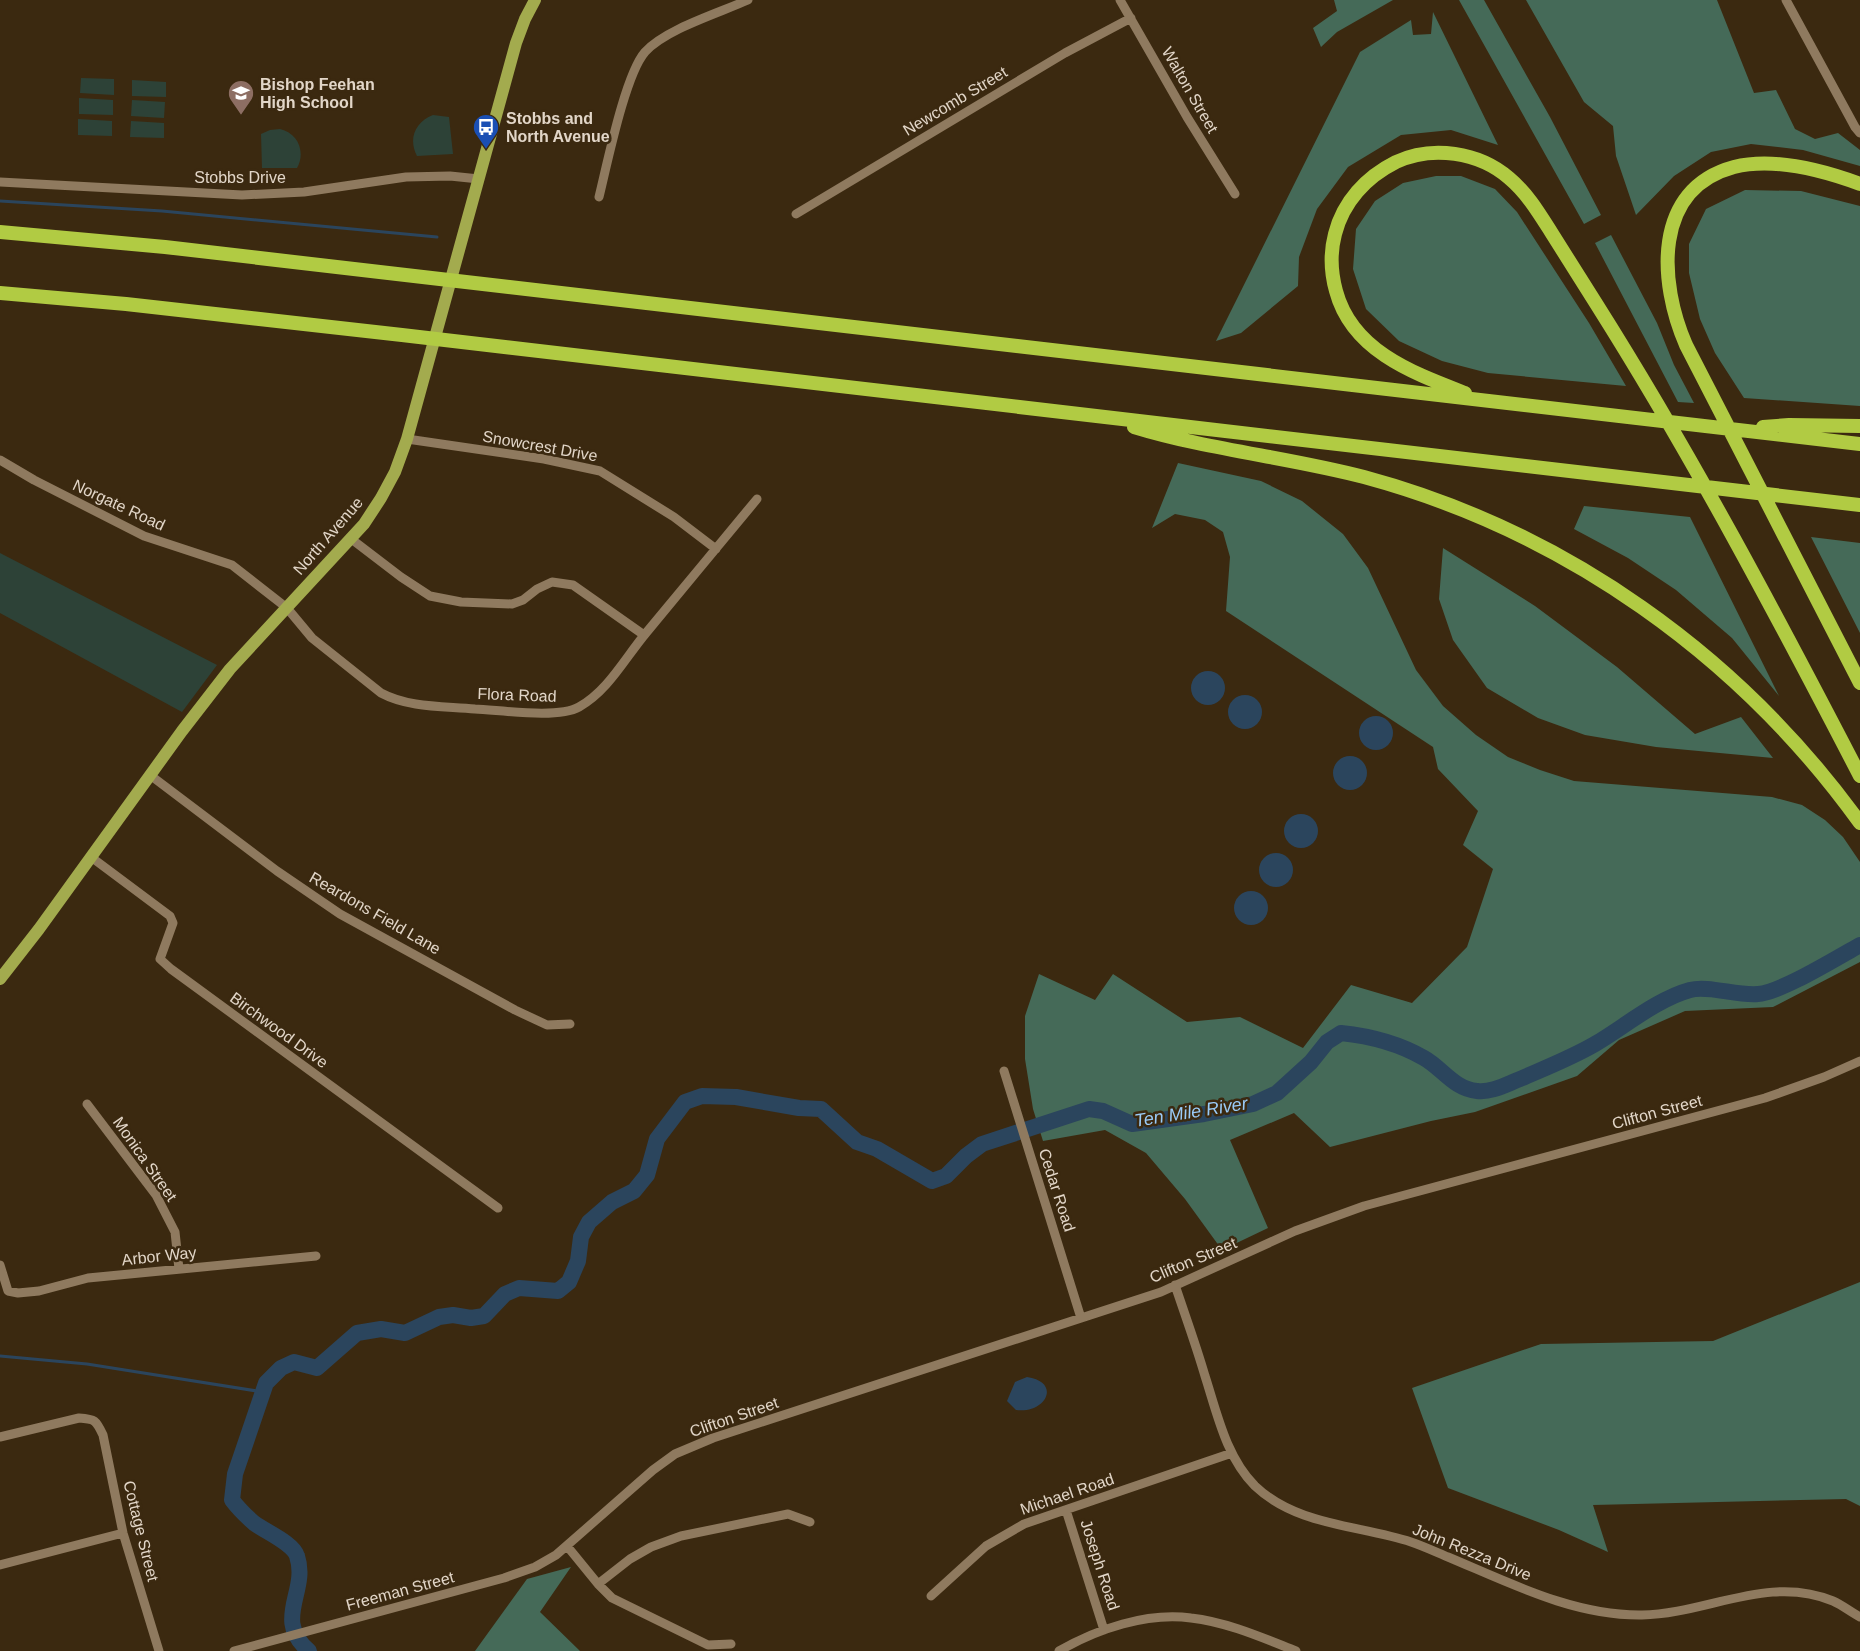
<svg xmlns="http://www.w3.org/2000/svg" width="1860" height="1651" font-family="Helvetica,sans-serif">
<rect width="100%" height="100%" fill="#3b2910"/>
<path fill="#2d4237" d="M81 78 114 79V95L80 93Z
M132 80 166 82V97L132 96Z
M79 98 113 100V115L79 114Z
M132 100 165 102 164 118 131 116Z
M433 115 449 117 453 154 417 156C408 139 415 122 433 115Z
M78 119 112 121V136L78 135Z
M131 121 164 123V138L130 137Z
M280 129C298 133 306 152 297 168H262L261 134 270 130Z
M0 553 217 665 182 712 0 613Z"/>
<path fill="#456a58" d="M1334 0H1393L1337 32 1321 47 1313 28 1337 11Z
M1459 0H1484L1550 117 1601 215 1584 224Z
M1526 0H1717L1754 93 1776 90 1795 129 1815 139 1838 133 1860 150V166L1803 150 1751 144 1711 152 1674 176 1636 215 1616 156 1613 126 1584 102Z
M1433 12 1498 145 1451 130 1401 135 1348 167 1317 209 1299 257 1298 286 1241 333 1216 341 1360 52 1411 20 1413 35 1431 34Z
M1436 176H1461L1495 189 1517 212 1589 323 1626 386 1488 373 1442 361 1399 341 1366 309 1353 269 1356 229 1375 201 1403 183Z
M1745 190 1801 191 1860 206V406L1744 398 1715 353 1700 319 1689 273V244L1706 209Z
M1611 235 1657 323 1674 365 1694 403 1678 402 1595 243Z
M1178 463 1261 481 1302 501 1343 534 1368 568 1416 670 1443 706 1476 735 1508 757 1540 770 1574 781 1772 797 1802 805 1825 820 1843 837 1860 862V962L1773 1007 1685 1011 1619 1040 1577 1076 1475 1112 1431 1121 1330 1147 1294 1113 1230 1140 1268 1228 1222 1250 1185 1199 1146 1153 1105 1130 1043 1141 1033 1109 1025 1059V1016L1039 974 1095 1000 1113 974 1187 1022 1240 1017 1303 1048 1351 985 1412 1003 1467 947 1493 869 1463 845 1478 811 1438 769 1433 747 1226 611 1230 557 1223 532 1205 520 1175 514 1152 528Z
M1584 506 1690 517 1779 696 1732 638 1676 590 1628 558 1574 529Z
M1811 537 1860 543V633Z
M1443 548 1535 606 1617 667 1695 734 1741 717 1773 758 1656 747 1585 735 1538 718 1487 688 1453 640 1439 599Z
M1860 1282V1506L1846 1499 1593 1505 1608 1552 1559 1530 1448 1488 1412 1388 1541 1344 1713 1341Z
M571 1567 540 1612 580 1651H475L527 1579Z"/>
<path fill="#2b455d" d="M1191 688a17 17 0 1 1 34 0a17 17 0 1 1-34 0Z
M1228 712a17 17 0 1 1 34 0a17 17 0 1 1-34 0Z
M1359 733a17 17 0 1 1 34 0a17 17 0 1 1-34 0Z
M1333 773a17 17 0 1 1 34 0a17 17 0 1 1-34 0Z
M1284 831a17 17 0 1 1 34 0a17 17 0 1 1-34 0Z
M1259 870a17 17 0 1 1 34 0a17 17 0 1 1-34 0Z
M1234 908a17 17 0 1 1 34 0a17 17 0 1 1-34 0Z
M1027 1377C1062 1382 1046 1414 1016 1410L1007 1401 1015 1382Z"/>
<g fill="none" stroke-linecap="round" stroke-linejoin="round">
<path stroke="#2b455d" stroke-width="3" d="M0 201 162 211 437 237
M0 1356 87 1364 263 1392"/>
<path stroke="#2b455d" stroke-width="16" d="M309 1651C272 1619 309 1592 297 1556 293 1543 266 1532 254 1523 246 1516 238 1508 232 1500L235 1474 266 1383 281 1368 294 1362 317 1368 357 1333 381 1329 405 1333 439 1317 453 1315 471 1318 484 1316 505 1294 519 1288 558 1291 569 1282 578 1261 581 1237 589 1222 612 1202 634 1191 647 1175 657 1139 685 1102 702 1096 736 1097 799 1108 821 1109 857 1142 877 1149 932 1181 946 1176 966 1156 982 1144 1089 1109 1103 1111 1132 1124 1204 1114 1253 1104 1277 1093 1311 1062 1327 1042 1341 1033C1370 1036 1398 1043 1424 1058 1442 1068 1454 1089 1477 1091 1491 1093 1507 1084 1520 1079 1545 1068 1571 1058 1595 1044 1624 1027 1657 999 1690 990 1708 985 1737 996 1758 994 1780 993 1838 957 1860 945"/>
<path stroke="#8f7a5f" stroke-width="9" d="M1120 0 1187 117 1235 194
M1786 0 1855 127 1860 133
M0 182 242 195 304 192 406 177 450 176 479 179
M599 197C607 165 625 75 645 52 666 29 719 13 748 0
M796 214 1065 53 1131 18
M407 439 544 459 600 471 674 517 716 549
M0 460 34 480 144 536 232 565 287 608 312 638 381 693C409 708 444 706 475 709 500 710 558 719 579 707 608 691 625 658 646 633 683 588 720 544 757 499
M350 538 401 577 430 596 461 602 512 604 523 600 537 589 552 582 573 585 644 635
M150 775 277 871 340 914 515 1010 547 1025 570 1024
M91 857 170 916 173 923 160 959 171 969 498 1208
M1004 1071 1081 1318
M87 1104 156 1195 175 1232 179 1269
M0 1265 8 1291 18 1293 39 1291 88 1278 316 1256
M1175 1285C1185 1315 1196 1345 1205 1376 1217 1413 1226 1457 1255 1486 1297 1526 1359 1525 1411 1542 1423 1546 1436 1552 1448 1557 1510 1583 1574 1616 1642 1615 1706 1614 1769 1574 1833 1601 1842 1605 1851 1612 1860 1617
M0 1437 79 1418C95 1419 96 1420 103 1435L123 1533 159 1651
M1066 1510 1104 1630
M567 1546 598 1584 612 1598 708 1645 731 1644
M0 1565 123 1533
M598 1584 630 1559 651 1547 681 1536 788 1514 810 1522
M931 1596 986 1546 1024 1524 1232 1453
M234 1651 504 1578 535 1567 556 1555 653 1470 675 1454 713 1438 1161 1292 1295 1231 1364 1206 1765 1098 1824 1077 1860 1061
M1059 1651C1097 1629 1147 1612 1191 1618 1227 1622 1263 1638 1296 1651"/>
<path stroke="#a3ab4e" stroke-width="12" d="M0 979 39 929 182 731 230 669 364 524 381 498 395 472 407 439 516 43 525 19 535 0"/>
<path stroke="#b1cb43" stroke-width="14" d="M1860 184C1822 170 1774 157 1734 167 1652 189 1659 283 1686 345L1860 683
M0 232 165 247 1860 444
M0 293 126 304 402 335 1860 505
M1465 393C1413 373 1352 351 1336 291 1331 273 1330 253 1335 234 1343 202 1366 177 1396 162 1432 145 1479 152 1509 178 1527 193 1539 213 1551 232 1566 256 1582 281 1597 305 1693 457 1777 616 1860 776
M1134 427C1209 450 1288 457 1364 477 1564 531 1739 655 1860 823
M1763 427 1789 425 1860 426"/>
</g>
<defs>
<g id="school-pin" transform="scale(1.35)"><path d="M0 17L-7.5 6A9.5 9.5 0 1 1 7.5 6Z" fill="#8d6e63" stroke="#3b2910"/><path d="M0-5L7-2L0 1L-7-2ZM-4 1L0 2.5L4 1V4Q0 6-4 4Z" fill="#fff"/></g>
<g id="bus-pin" transform="scale(1.35)"><path d="M0 17L-7.5 6A9.5 9.5 0 1 1 7.5 6Z" fill="#1a4fb4" stroke="#3b2910"/><path d="M-5-6H5V4H4V6H2V4H-2V6H-4V4H-5ZM-3.5-4V0h7V-4ZM-3.5 1.2v1.5H-2V1.2ZM2 1.2v1.5H3.5V1.2Z" fill="#fff"/></g>
</defs>
<g fill-rule="evenodd">
<use href="#school-pin" x="241" y="93"/>
<use href="#bus-pin" x="486" y="127"/>
</g>
<g text-anchor="middle" dominant-baseline="central" stroke-width="5" stroke-linejoin="round" paint-order="stroke">
<g font-size="16" font-weight="bold" fill="#e2d6c8" stroke="#3b2910" text-anchor="start">
<text x="260" y="84">Bishop Feehan<tspan x="260" dy="18">High School</tspan></text>
<text x="506" y="118">Stobbs and<tspan x="506" dy="18">North Avenue</tspan></text>
</g>
<g font-size="16" fill="#e2d6c8" stroke="#3b2910">
<text transform="translate(1190 90) rotate(60)">Walton Street</text>
<text transform="translate(955 101) rotate(-31)">Newcomb Street</text>
<text x="240" y="177">Stobbs Drive</text>
<text transform="translate(540 446) rotate(10)">Snowcrest Drive</text>
<text transform="translate(119 505) rotate(25)">Norgate Road</text>
<text transform="translate(328 536) rotate(-49)">North Avenue</text>
<text transform="translate(517 695) rotate(2)">Flora Road</text>
<text transform="translate(375 913) rotate(30)">Reardons Field Lane</text>
<text transform="translate(279 1030) rotate(36)">Birchwood Drive</text>
<text transform="translate(1657 1112) rotate(-15)">Clifton Street</text>
<text transform="translate(145 1159) rotate(55)">Monica Street</text>
<text transform="translate(1057 1190) rotate(72)">Cedar Road</text>
<text transform="translate(159 1256) rotate(-6)">Arbor Way</text>
<text transform="translate(1193 1260) rotate(-23)">Clifton Street</text>
<text transform="translate(734 1417) rotate(-19)">Clifton Street</text>
<text transform="translate(1067 1494) rotate(-19)">Michael Road</text>
<text transform="translate(141 1531) rotate(76)">Cottage Street</text>
<text transform="translate(1472 1552) rotate(22)">John Rezza Drive</text>
<text transform="translate(1100 1565) rotate(72)">Joseph Road</text>
<text transform="translate(400 1591) rotate(-15)">Freeman Street</text>
</g>
<g font-size="18" font-style="italic" fill="#9acbf8" stroke="#3b2910">
<text transform="translate(1191 1112) rotate(-9)">Ten Mile River</text>
</g>
</g>
</svg>
